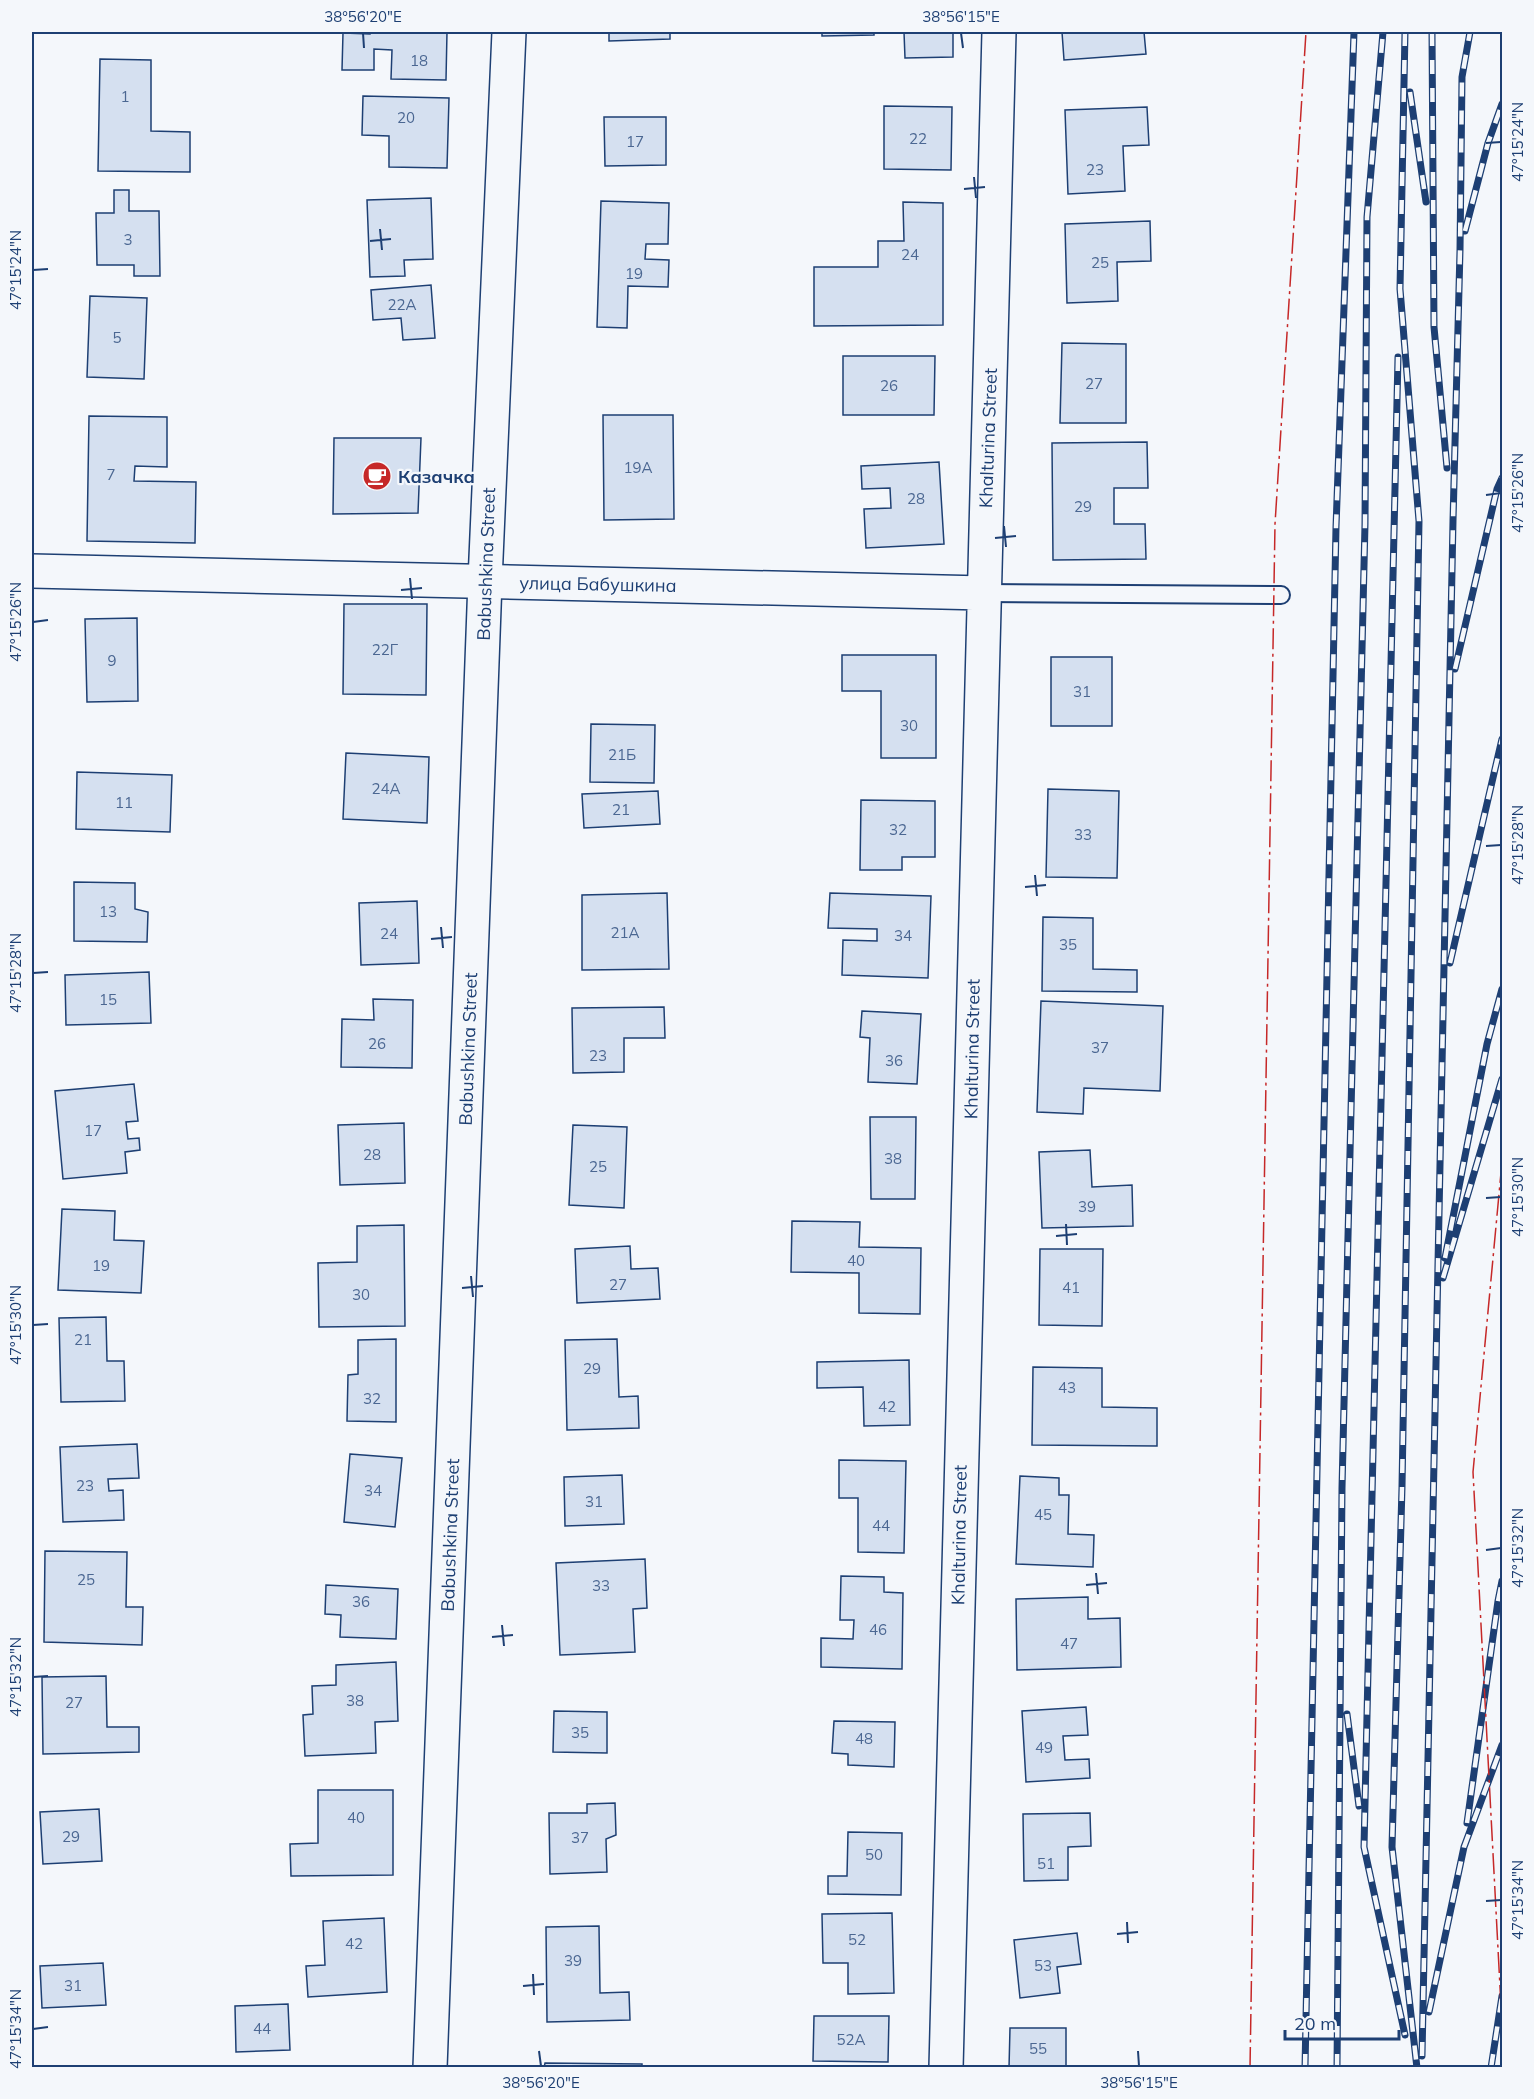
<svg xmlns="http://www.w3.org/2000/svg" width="1534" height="2099" font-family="Mulish,sans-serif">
<rect width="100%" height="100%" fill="#f4f7fb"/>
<path fill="#d5e0f0" stroke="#1d3f73" stroke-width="1.5" d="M370 32H447L446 80 391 79 392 50 374 49V70H342L343 33 370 34Z
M609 32H670V39L609 41Z
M822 32H874V35L822 36Z
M904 32H953V57L905 58Z
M1062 32H1144L1146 54 1064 60Z
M100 59 151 60V131L190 132V172L98 171Z
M363 96 449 98 447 168 389 167V136L362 135Z
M884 106 952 107 951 170 884 169Z
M1147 107 1149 145 1123 146 1125 191 1068 194 1065 110Z
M604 117H666V165L605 166Z
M114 190H129V211H159L160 276H134V265H97L96 213H114Z
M431 198 433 259 404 260 405 276 370 277 367 200Z
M601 201 669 203 668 244H646L645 259 669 260 668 287 628 286 627 328 597 327Z
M903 202 943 203V325L814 326V267H878V241H904Z
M1150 221 1151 261 1117 262 1118 301 1067 303 1065 224Z
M431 285 435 338 403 340 401 318 373 320 371 290Z
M90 296 147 298 144 379 87 377Z
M1062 343 1126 344V423H1060Z
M843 356H935L934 415H843Z
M603 415H673L674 519 604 520Z
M89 416 167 417V467L135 466 134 481 196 482 195 543 87 541Z
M334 438H421L418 513 333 514Z
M1147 442 1148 488H1114V524H1145L1146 559 1053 560 1052 443Z
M939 462 944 544 866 548 864 509 891 508 890 488 862 489 861 466Z
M344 604H427L426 695 343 694Z
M137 618 138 701 87 702 85 619Z
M842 655H936V758H881V691H842Z
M1051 657H1112V726H1051Z
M591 724 655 725 654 783 590 782Z
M346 753 429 757 427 823 343 819Z
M77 772 172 775 170 832 76 829Z
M1048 789 1119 791 1117 878 1046 877Z
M658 791 660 824 584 828 582 794Z
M861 800 935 801V857H902V870H860Z
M74 882 135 883V909L148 912 147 942 74 941Z
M667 893 669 969 582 970V895Z
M830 893 931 896 928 978 842 975 843 940 877 941V929L828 928Z
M417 901 419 963 361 965 359 903Z
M1043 917 1093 918V969L1137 970V992L1042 991Z
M149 972 151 1023 66 1025 65 975Z
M373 999 413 1000 412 1068 341 1067 342 1019 374 1020Z
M1041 1001 1163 1006 1160 1091 1084 1088 1083 1114 1037 1112Z
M664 1007 665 1038H624V1072L573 1073 572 1008Z
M862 1011 921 1014 917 1084 868 1082 870 1038 860 1037Z
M134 1084 138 1121 126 1122 128 1139 139 1138 140 1150 125 1152 127 1173 63 1179 55 1091Z
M870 1117H916L915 1199H871Z
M404 1123 405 1183 340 1185 338 1125Z
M573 1125 627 1127 624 1208 569 1205Z
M1090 1150 1092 1187 1132 1185 1133 1226 1042 1228 1039 1152Z
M62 1209 115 1211 114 1240 144 1241 141 1293 58 1290Z
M792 1221 860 1222 859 1247 921 1248 920 1314 859 1313V1273L791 1272Z
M404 1225 405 1326 319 1327 318 1263 357 1262V1226Z
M630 1246 631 1269 658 1268 660 1299 577 1303 575 1249Z
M1040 1249H1103L1102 1326 1039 1325Z
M106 1317 107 1361H124L125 1401 61 1402 59 1318Z
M396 1339V1422L347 1421 348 1375 358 1374V1340Z
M617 1339 619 1397 638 1396 639 1428 567 1430 565 1340Z
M909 1360 910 1425 864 1426 863 1387 817 1388V1362Z
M1033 1367 1102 1368V1407L1157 1408V1446L1032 1445Z
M137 1444 139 1478 108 1479 109 1491 123 1490 124 1520 63 1522 60 1447Z
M350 1454 402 1458 395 1527 344 1522Z
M839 1460 906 1461 904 1553 858 1552V1498H839Z
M622 1475 624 1524 565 1526 564 1477Z
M1020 1476 1059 1478V1495H1069L1068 1534 1094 1535 1093 1567 1016 1564Z
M45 1551 127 1552 126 1607H143L142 1645 44 1642Z
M645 1559 647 1608 633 1609 635 1652 560 1655 556 1563Z
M841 1576 884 1577V1592L903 1593 902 1669 821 1667V1638L853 1639 854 1620H840Z
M326 1585 398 1589 396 1639 340 1637 341 1615 325 1614Z
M1088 1597V1619L1120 1618 1121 1667 1017 1670 1016 1599Z
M396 1662 398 1721 375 1722 376 1753 305 1756 303 1715 313 1714 312 1686 336 1685V1665Z
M106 1676 107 1727H139V1752L43 1754 42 1677Z
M1086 1707 1088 1735 1063 1736 1065 1760 1089 1759 1090 1778 1026 1782 1022 1711Z
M554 1711 607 1712V1753L553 1752Z
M834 1721 895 1722 894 1767 848 1765V1754L832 1753Z
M318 1790H393V1875L291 1876 290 1844 318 1843Z
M615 1803 616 1835 606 1839 607 1872 550 1874 549 1813H587V1804Z
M99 1809 102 1861 43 1864 40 1812Z
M1090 1813 1091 1846 1068 1847V1880L1024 1881 1023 1814Z
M848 1832 902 1833 901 1895 828 1894V1876H847Z
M892 1913 894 1993 848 1994V1963H823L822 1914Z
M384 1918 387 1992 308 1997 306 1966 325 1965 323 1921Z
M599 1926 600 1993 629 1992 630 2020 547 2022 546 1927Z
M1077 1933 1081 1964 1057 1967 1060 1993 1020 1998 1014 1940Z
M103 1963 106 2005 42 2008 40 1966Z
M288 2004 290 2050 236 2052 235 2006Z
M814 2016H889L888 2062 813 2061Z
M1010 2028H1066V2068H1009Z
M545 2063 642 2064V2068H544Z"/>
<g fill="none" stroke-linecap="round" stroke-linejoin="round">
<g stroke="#1d3f73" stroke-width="20">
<path id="service" d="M984 593 1281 595"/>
</g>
<g stroke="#1d3f73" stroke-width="36">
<path id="minor" d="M32 571 984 593
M946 2068 999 32"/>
</g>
<g stroke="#1d3f73" stroke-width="36">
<path id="tertiary" d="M430 2068 485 581 509 32"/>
</g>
<use href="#service" stroke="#f4f7fb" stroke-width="16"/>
<use href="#minor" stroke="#f4f7fb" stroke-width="33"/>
<use href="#tertiary" stroke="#f4f7fb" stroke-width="33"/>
<g stroke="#1d3f73" stroke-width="7">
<path id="rail" d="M1405 32 1400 289 1419 521 1402 1487 1392 1847 1417 2068
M1432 32 1434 327 1447 468
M1410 92 1426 202
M1465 231 1488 143 1502 104
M1398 357 1364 1847 1405 2035
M1455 669 1497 489 1502 478
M1450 963 1502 739
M1445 1258 1487 1044 1502 989
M1443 1278 1502 1079
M1347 1714 1359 1806
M1467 1823 1498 1601 1502 1581
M1429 2012 1464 1847 1502 1745
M1422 2056 1453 521 1460 250 1462 77 1470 32
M1305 2068 1336 527 1354 32
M1337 2068 1342 1488 1365 524 1367 217 1383 32
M1491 2068 1502 1996"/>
</g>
<use href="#rail" stroke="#f4f7fb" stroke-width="4.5" stroke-dasharray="14" stroke-linecap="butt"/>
<path stroke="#c62828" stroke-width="1.5" stroke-dasharray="21 4.5 3 4.5" stroke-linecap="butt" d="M1502 1162 1473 1472 1502 2025
M1250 2068 1275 524 1306 32"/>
</g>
<path fill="none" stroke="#1d3f73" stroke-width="2" d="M363 33 364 48M961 33 963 48M1486 143 1501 142M974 177 976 198M964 189 985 187M380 229 382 250M370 241 391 239M33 270 48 269M1486 495 1501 493M1004 526 1006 547M995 538 1016 536M410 578 412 599M401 590 422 588M33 622 48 620M1486 846 1501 845M1035 875 1037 896M1025 887 1046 885M441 927 443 948M431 939 452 937M33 973 48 972M1486 1198 1501 1197M1066 1224 1067 1245M1056 1236 1077 1234M471 1276 473 1297M462 1288 483 1286M33 1325 48 1324M1486 1550 1501 1548M1096 1573 1098 1594M1086 1585 1107 1583M502 1625 504 1646M492 1637 513 1635M33 1677 48 1676M1486 1901 1501 1900M1127 1922 1128 1943M1117 1934 1138 1932M533 1974 534 1995M523 1986 544 1984M33 2029 48 2027M539 2051 541 2066M1138 2051 1139 2066"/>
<defs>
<g id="cafe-disc" transform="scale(1.5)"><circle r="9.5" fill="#c62828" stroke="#f4f7fb"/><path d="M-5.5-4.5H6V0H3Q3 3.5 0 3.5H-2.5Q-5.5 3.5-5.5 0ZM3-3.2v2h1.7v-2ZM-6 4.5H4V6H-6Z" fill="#fff"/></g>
</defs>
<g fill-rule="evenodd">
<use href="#cafe-disc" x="377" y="476"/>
</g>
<g text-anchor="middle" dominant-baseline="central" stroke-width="4.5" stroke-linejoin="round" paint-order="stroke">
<g font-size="15" fill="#4b6792">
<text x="419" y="60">18</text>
<text x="125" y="96">1</text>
<text x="406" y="117">20</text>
<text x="918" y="138">22</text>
<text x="635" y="141">17</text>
<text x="1095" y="169">23</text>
<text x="128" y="239">3</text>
<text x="910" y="254">24</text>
<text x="1100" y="262">25</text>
<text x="634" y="273">19</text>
<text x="402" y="304">22А</text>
<text x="117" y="337">5</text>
<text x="1094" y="383">27</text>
<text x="889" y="385">26</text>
<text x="638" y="467">19А</text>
<text x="111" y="474">7</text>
<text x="916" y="498">28</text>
<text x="1083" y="506">29</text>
<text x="385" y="649">22Г</text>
<text x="112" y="660">9</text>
<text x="1082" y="691">31</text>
<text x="909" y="725">30</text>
<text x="622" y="754">21Б</text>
<text x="386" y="788">24А</text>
<text x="124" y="802">11</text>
<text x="621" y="809">21</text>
<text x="898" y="829">32</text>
<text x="1083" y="834">33</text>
<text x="108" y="911">13</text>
<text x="625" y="932">21А</text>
<text x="389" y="933">24</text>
<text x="903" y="935">34</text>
<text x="1068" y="944">35</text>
<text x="108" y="999">15</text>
<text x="377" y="1043">26</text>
<text x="1100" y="1047">37</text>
<text x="598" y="1055">23</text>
<text x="894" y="1060">36</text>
<text x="93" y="1130">17</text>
<text x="372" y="1154">28</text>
<text x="893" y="1158">38</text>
<text x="598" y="1166">25</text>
<text x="1087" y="1206">39</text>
<text x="856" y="1260">40</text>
<text x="101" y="1265">19</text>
<text x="618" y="1284">27</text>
<text x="1071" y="1287">41</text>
<text x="361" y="1294">30</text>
<text x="83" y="1339">21</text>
<text x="592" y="1368">29</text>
<text x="1067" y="1387">43</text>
<text x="372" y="1398">32</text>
<text x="887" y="1406">42</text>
<text x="85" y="1485">23</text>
<text x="373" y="1490">34</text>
<text x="594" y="1501">31</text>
<text x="1043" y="1514">45</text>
<text x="881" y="1525">44</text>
<text x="86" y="1579">25</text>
<text x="601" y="1585">33</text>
<text x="361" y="1601">36</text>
<text x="878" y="1629">46</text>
<text x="1069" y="1643">47</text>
<text x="355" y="1700">38</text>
<text x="74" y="1702">27</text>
<text x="580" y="1732">35</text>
<text x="864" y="1738">48</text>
<text x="1044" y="1747">49</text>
<text x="356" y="1817">40</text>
<text x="71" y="1836">29</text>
<text x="580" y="1837">37</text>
<text x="874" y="1854">50</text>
<text x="1046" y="1863">51</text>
<text x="857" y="1939">52</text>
<text x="354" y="1943">42</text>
<text x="573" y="1960">39</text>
<text x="1043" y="1965">53</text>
<text x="73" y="1985">31</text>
<text x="262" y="2028">44</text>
<text x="851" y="2039">52А</text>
<text x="1038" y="2048">55</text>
</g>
<g font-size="18" fill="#1d3f73" stroke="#f4f7fb">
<text transform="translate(988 438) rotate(-88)">Khalturina Street</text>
<text transform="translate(486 564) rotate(-88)">Babushkina Street</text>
<text transform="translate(598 584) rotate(1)">улица Бабушкина</text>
<text transform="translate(468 1049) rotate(-88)">Babushkina Street</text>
<text transform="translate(972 1049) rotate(-89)">Khalturina Street</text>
<text transform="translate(450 1535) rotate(-88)">Babushkina Street</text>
<text transform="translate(959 1535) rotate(-89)">Khalturina Street</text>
</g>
<g font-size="18" font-weight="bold" fill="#1d3f73" stroke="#f4f7fb" text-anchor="start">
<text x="398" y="476">Казачка</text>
</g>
</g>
<rect width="1534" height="2099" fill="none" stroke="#f4f7fb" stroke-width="66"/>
<path d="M1285 2030v9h114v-9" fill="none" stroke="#1d3f73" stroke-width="3"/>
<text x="1294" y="2030" font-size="18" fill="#1d3f73" stroke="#f4f7fb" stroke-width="4.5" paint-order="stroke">20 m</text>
<rect x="33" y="33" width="1468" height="2033" fill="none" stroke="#1d3f73" stroke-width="2"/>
<g font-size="15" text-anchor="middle" fill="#1d3f73">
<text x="363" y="22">38°56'20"E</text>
<text x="961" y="22">38°56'15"E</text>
<text transform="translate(1518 142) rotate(-90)" y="5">47°15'24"N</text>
<text transform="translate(16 270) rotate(-90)" y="5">47°15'24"N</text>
<text transform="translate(1518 493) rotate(-90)" y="5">47°15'26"N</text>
<text transform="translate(16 622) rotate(-90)" y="5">47°15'26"N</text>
<text transform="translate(1518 845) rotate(-90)" y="5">47°15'28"N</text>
<text transform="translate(16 973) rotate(-90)" y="5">47°15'28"N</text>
<text transform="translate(1518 1197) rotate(-90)" y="5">47°15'30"N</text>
<text transform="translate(16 1325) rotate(-90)" y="5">47°15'30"N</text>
<text transform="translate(1518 1548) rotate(-90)" y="5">47°15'32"N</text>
<text transform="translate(16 1677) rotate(-90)" y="5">47°15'32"N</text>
<text transform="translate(1518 1900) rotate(-90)" y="5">47°15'34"N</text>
<text transform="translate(16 2029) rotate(-90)" y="5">47°15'34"N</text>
<text x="541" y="2088">38°56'20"E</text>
<text x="1139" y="2088">38°56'15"E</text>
</g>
</svg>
